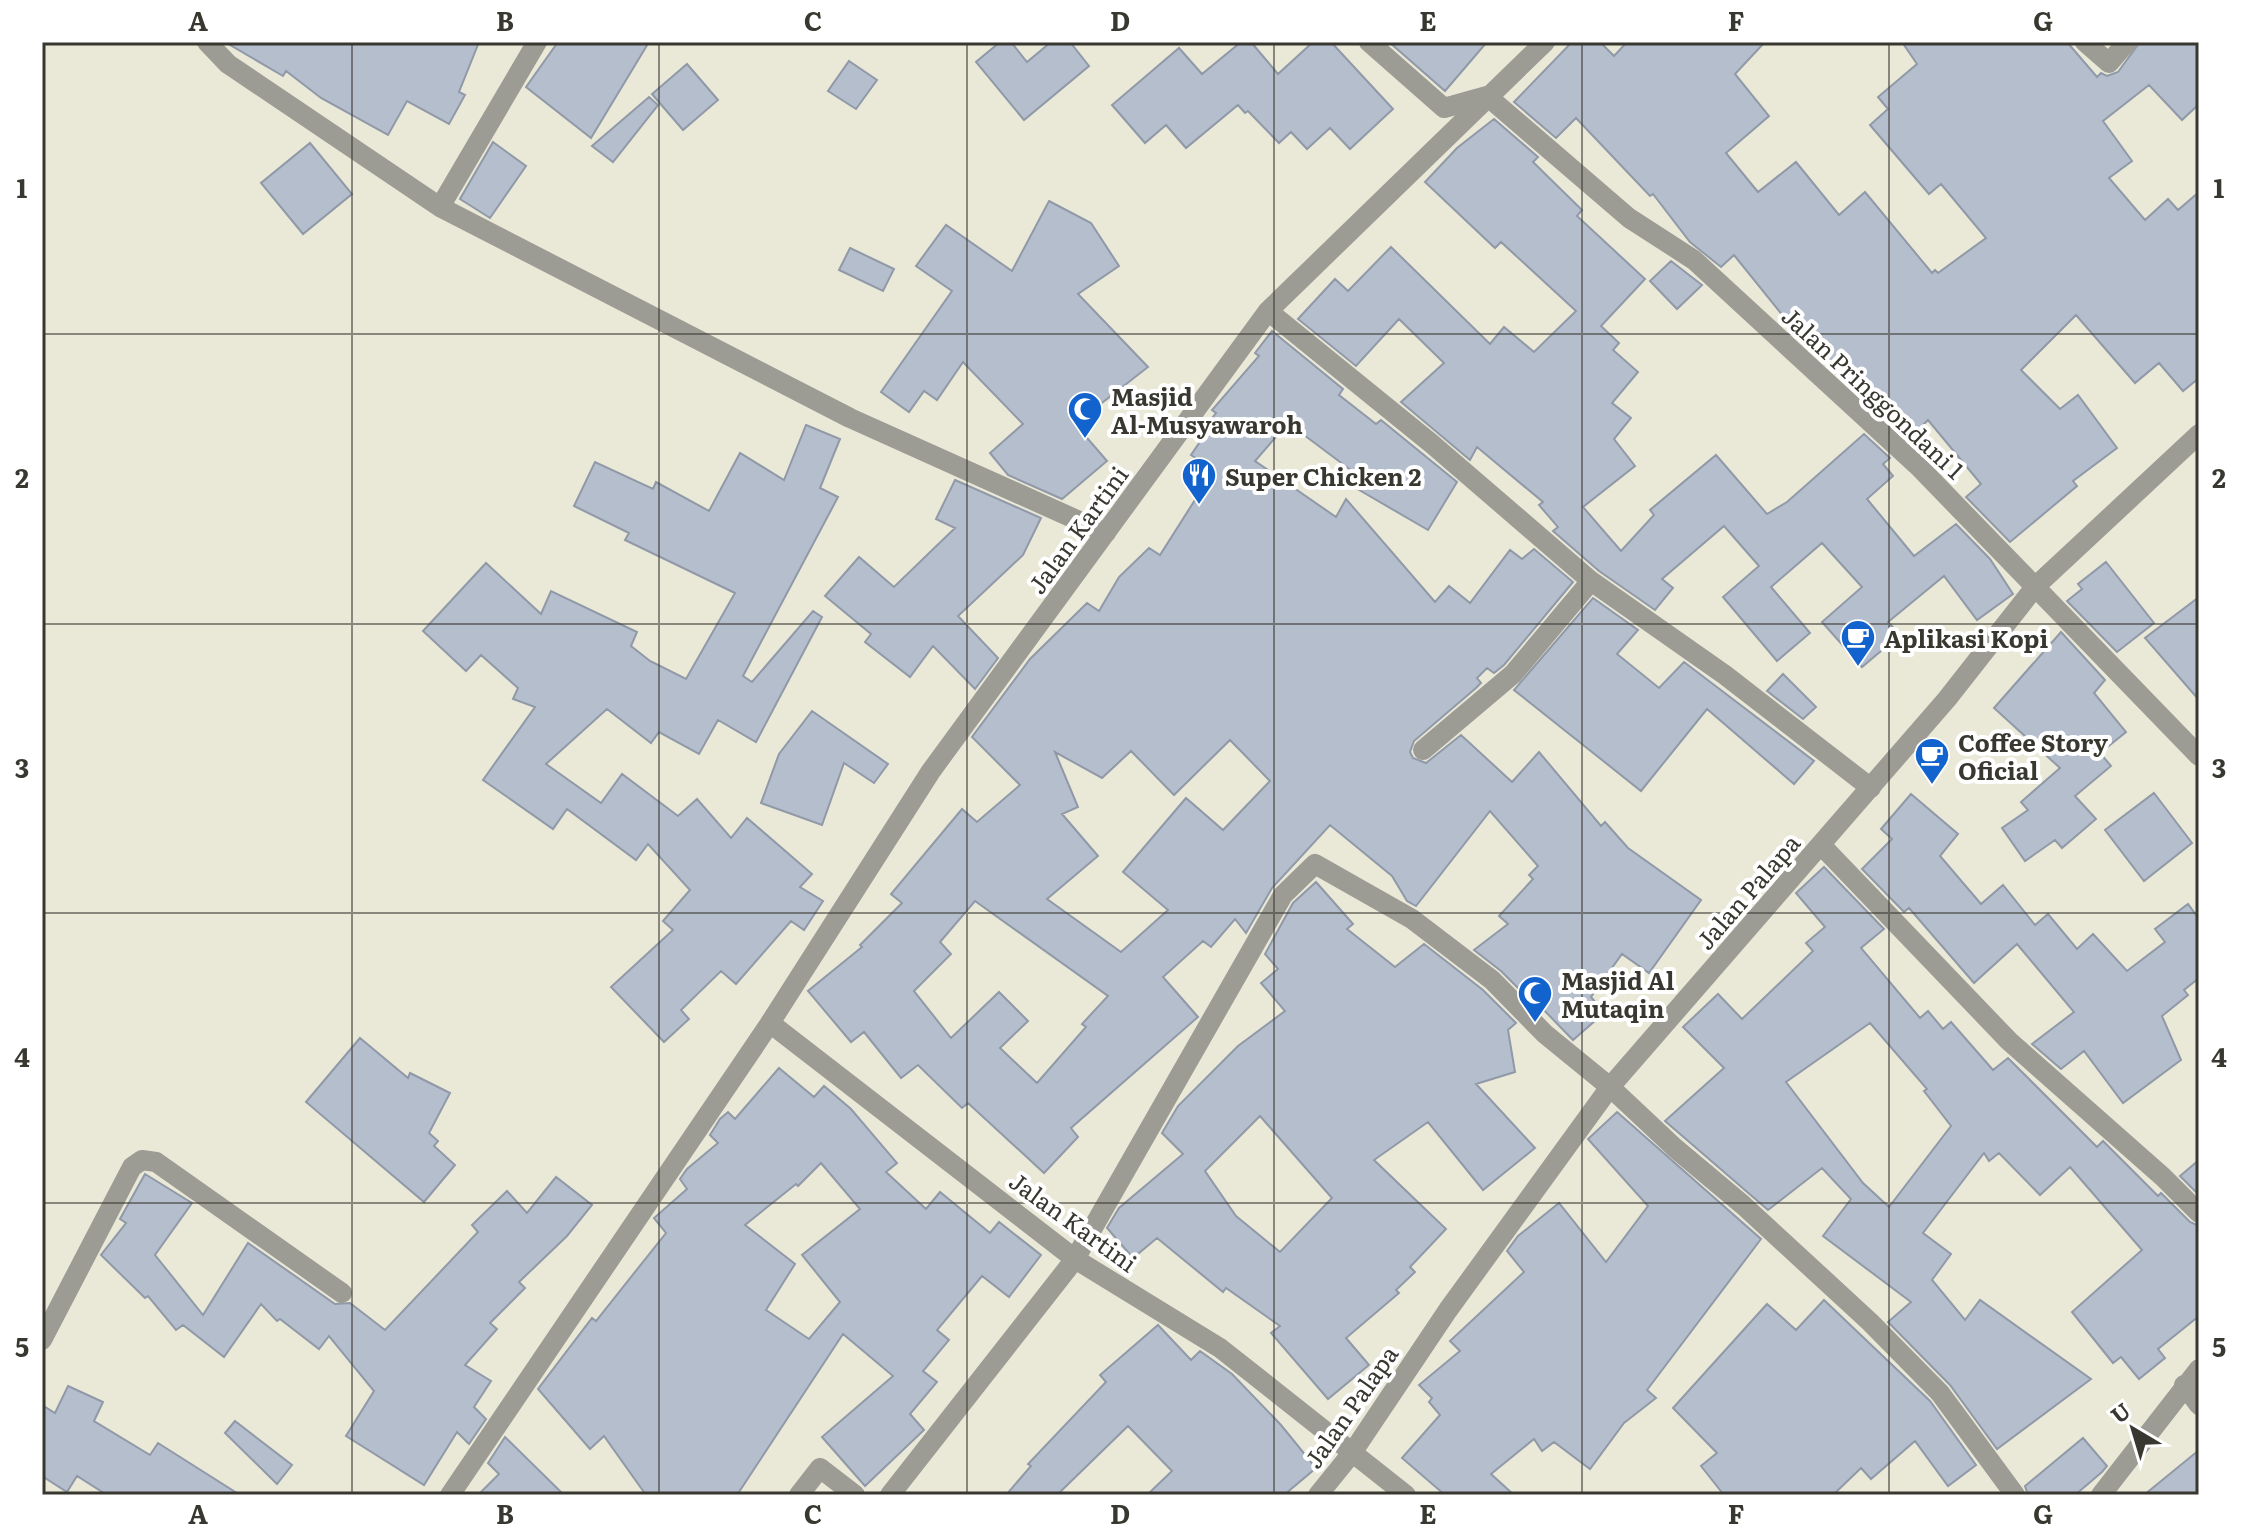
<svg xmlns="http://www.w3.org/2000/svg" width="2241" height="1537" font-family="Literata,serif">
<rect width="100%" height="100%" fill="#eae8d7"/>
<path fill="#b4becd" stroke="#9099a7" stroke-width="2" fill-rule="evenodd" d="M225 42H479L459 92 465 95 449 124 407 101 388 135 321 98 286 71 283 76Z
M558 42H649L591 138 526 87Z
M1000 42H1011L1027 62 1051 42H1070L1089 66 1024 120 976 62Z
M1241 42H1251L1278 74 1313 42H1331L1393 109 1350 149 1330 128 1307 149 1291 132 1279 143 1248 111 1245 113 1238 105 1186 148 1166 125 1145 143 1112 105 1179 48 1202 74Z
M1389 42H1487L1445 91Z
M1572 42H1600L1614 56 1627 42H1765L1735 74 1769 116 1726 153 1758 192 1796 162 1839 215 1865 192 1932 273 1935 270 1938 273 1986 238 1941 184 1929 194 1870 125 1888 109 1878 97 1917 64 1902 42H2067L2097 77 2101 73 2107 76 2118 72 2140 42H2199V104L2182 120 2149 85 2103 121 2132 161 2109 178 2145 220 2168 199 2178 210 2199 192V378L2183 391 2159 363 2135 383 2076 315 2021 370 2060 409 2078 395 2117 448 2073 481 2077 486 2010 542 1966 497 1981 484 1928 420 1908 440 1804 342 1734 255 1721 267 1690 242 1653 194 1650 196 1576 118 1556 138 1514 102Z
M849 61 877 80 856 109 828 91Z
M687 64 718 100 683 130 652 94Z
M649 97 658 105 613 162 592 146Z
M1494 119 1538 157 1533 162 1582 210 1577 216 1645 279 1601 326 1619 343 1613 350 1638 372 1612 403 1631 418 1614 439 1635 466 1583 507 1621 551 1654 515 1650 510 1716 455 1767 514 1787 502 1864 434 1890 458 1883 464 1893 476 1867 499 1914 556 1956 524 1990 559 2013 594 1977 620 1944 576 1888 622 1900 635 1862 667 1822 622 1862 587 1822 543 1771 587 1810 633 1777 661 1723 597 1759 566 1724 526 1662 579 1673 588 1655 610 1599 571 1553 531 1558 527 1539 505 1543 502 1477 447 1470 460 1401 402 1444 363 1399 319 1356 366 1298 319 1335 279 1348 291 1391 247 1490 344 1504 327 1534 352 1576 311 1501 242 1495 248 1425 182 1457 148Z
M493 142 526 166 490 218 460 199Z
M310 143 352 194 303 234 261 183Z
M1049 201 1091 223 1119 266 1078 294 1148 367 1075 424 1107 461 1062 499 1008 475 990 453 1023 424 963 362 937 400 924 391 909 412 881 392 952 291 916 266 946 225 1012 271Z
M850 248 894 269 883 291 839 270Z
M1671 261 1702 285 1677 309 1650 281Z
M1272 331 1343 389 1339 395 1376 424 1381 420 1457 482 1428 530 1354 487 1360 477 1288 423 1255 461 1336 517 1346 499 1435 602 1449 586 1470 603 1510 550 1522 559 1534 549 1573 582 1504 665 1494 673 1487 668 1477 678 1481 683 1476 688 1414 741 1410 752 1413 758 1426 763 1461 735 1512 782 1539 752 1601 826 1605 822 1628 848 1701 900 1649 973 1622 954 1591 997 1604 1013 1573 1040 1538 1004 1536 1006 1501 971 1474 950 1508 924 1499 916 1533 879 1529 875 1538 866 1490 811 1416 906 1407 901 1392 876 1330 825 1272 888 1246 933 1235 919 1211 947 1203 941 1163 977 1198 1017 1071 1128 1078 1137 1044 1173 968 1103 962 1108 918 1065 901 1078 864 1032 851 1042 808 991 862 947 860 945 902 903 891 894 962 809 977 822 1020 785 972 737 1030 659 1087 603 1099 611 1119 577 1149 548 1160 555 1214 470 1191 455 1212 424 1209 422 1216 413 1212 410 1259 356 1255 353ZM1230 740 1270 781 1223 830 1186 798 1123 872 1168 910 1121 952 1047 899 1098 856 1062 814 1078 807 1055 752 1102 778 1131 751 1174 795ZM975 901 1108 996 1082 1024 1086 1027 1037 1083 1000 1048 1028 1021 999 992 951 1038 914 991 951 954 940 942Z
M806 425 840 439 820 488 838 497 743 676 752 682 813 611 822 617 756 742 718 720 699 754 659 732 651 743 607 709 546 764 601 803 622 774 678 816 697 799 731 838 747 818 812 874 800 887 823 901 804 930 791 921 736 984 721 971 681 1010 689 1019 664 1042 611 987 673 930 663 921 690 890 648 844 636 860 567 809 553 829 483 780 535 707 513 699 518 688 481 655 466 671 423 631 486 563 541 614 551 591 637 632 631 646 650 661 686 679 735 593 625 540 629 533 574 506 595 462 653 489 656 482 709 511 740 453 784 480Z
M955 480 1041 518 1023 555 958 616 998 658 975 689 933 646 910 677 865 642 871 634 825 596 859 557 894 587 955 528 936 519Z
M2106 562 2154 623 2117 652 2067 601 2082 589 2078 584Z
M2199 597V700L2145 638Z
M1593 598 1638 630 1617 654 1659 688 1684 662 1814 761 1794 784 1707 709 1641 791 1514 690Z
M2061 632 2105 680 2094 693 2126 732 2100 753 2111 766 2075 796 2096 819 2062 848 2055 840 2025 861 2002 828 2028 810 2021 802 2060 768 1994 708Z
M1783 674 1816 707 1803 719 1767 691Z
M812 711 888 764 874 783 844 763 822 825 761 803 779 754Z
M2154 793 2192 843 2144 881 2105 830Z
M1911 794 1958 834 1940 856 1981 904 2003 885 2035 925 2048 914 2077 949 2093 934 2127 971 2165 942 2155 929 2188 904 2199 919V978L2184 990 2188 995 2162 1016 2181 1060 2123 1103 2084 1051 2061 1069 2032 1044 2074 1012 2017 944 1974 983 1909 908 1904 912 1862 869 1892 839 1881 829Z
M1824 867 1884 929 1861 948 1920 1018 1928 1011 1943 1029 1951 1022 1993 1070 2008 1058 2097 1147 2103 1141 2158 1196 2161 1193 2190 1222 2199 1226V1316L2158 1349 2165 1358 2139 1379 2121 1357 2113 1363 2072 1312 2142 1250 2070 1167 2040 1195 1999 1153 1989 1161 1984 1153 1923 1233 1951 1254 1932 1280 1965 1320 1980 1300 2091 1379 1997 1449 1950 1385 1888 1322 1911 1302 1823 1236 1851 1199 1822 1168 1768 1210 1665 1121 1724 1068 1683 1027 1718 994 1742 1019 1813 951 1806 943 1825 927 1796 893ZM1870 1023 1927 1089 1924 1091 1951 1126 1889 1207 1863 1183 1786 1082Z
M1316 882 1353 924 1347 929 1395 967 1424 944 1483 990 1516 1023 1508 1030 1515 1072 1476 1084 1535 1148 1483 1190 1428 1122 1374 1160 1446 1229 1410 1267 1415 1272 1396 1290 1399 1293 1346 1338 1369 1365 1328 1399 1271 1333 1280 1326 1226 1288 1223 1292 1157 1238 1133 1258 1107 1228 1119 1208 1183 1154 1162 1133 1178 1106 1238 1046 1285 1011 1261 983 1278 969 1265 954 1293 903ZM1260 1116 1332 1198 1280 1252 1236 1216 1205 1171Z
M360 1038 408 1078 410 1073 450 1093 429 1133 438 1141 434 1146 455 1165 424 1202 306 1102Z
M779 1068 814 1097 824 1086 851 1109 897 1163 886 1172 926 1209 940 1192 990 1233 999 1222 1041 1255 1009 1297 982 1276 937 1330 949 1340 923 1371 937 1382 910 1414 924 1430 865 1486 822 1437 893 1376 843 1334 737 1495H646L604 1436 590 1449 538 1389 592 1318 596 1321 666 1233 654 1218 687 1189 680 1179 687 1169 718 1143 710 1135 720 1119 728 1112 735 1119ZM821 1163 860 1209 802 1255 840 1302 809 1339 766 1310 795 1264 745 1225 796 1184 798 1186Z
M1617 1112 1761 1239 1647 1390 1656 1398 1624 1423 1590 1469 1554 1442 1542 1451 1534 1439 1491 1474 1514 1495H1445L1402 1458 1440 1415 1429 1402 1432 1398 1419 1385 1460 1351 1450 1341 1524 1272 1507 1251 1518 1236 1559 1203 1606 1262 1648 1206 1588 1139Z
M2199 1160V1195L2180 1176Z
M145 1174 192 1203 155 1255 203 1315 248 1243 335 1304 350 1303 385 1330 478 1232 472 1225 507 1191 527 1213 556 1177 592 1205 567 1236 519 1282 525 1288 490 1323 497 1329 465 1365 491 1381 474 1407 486 1419 469 1444 457 1432 424 1485 346 1436 374 1391 329 1336 319 1349 280 1319 277 1321 261 1304 224 1357 183 1325 176 1330 148 1296 145 1298 101 1255 126 1223 120 1219Z
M1824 1300 1930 1401 1976 1465 1948 1486 1915 1441 1871 1479 1861 1468 1833 1495H1724L1701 1466 1717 1453 1673 1408 1767 1304 1796 1330Z
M1158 1325 1191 1360 1200 1351 1232 1374 1281 1425 1316 1468 1284 1495H1147L1172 1471 1128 1426 1057 1495H1006L1031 1466 1028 1464 1106 1382 1100 1375Z
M68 1386 103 1402 94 1421 150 1455 158 1443 240 1495H107L77 1476 67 1492 42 1476V1405L55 1413Z
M235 1421 292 1465 277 1484 225 1433Z
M505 1437 564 1495H478L499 1474 488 1463Z
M2083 1438 2107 1466 2102 1472 2075 1495H2028L2025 1486Z
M2199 1450V1495H2144Z"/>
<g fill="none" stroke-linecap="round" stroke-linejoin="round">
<path stroke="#9c9b94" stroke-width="20" d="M207 42 228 64 440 207 850 418 1106 533
M1369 42 1444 108 1487 96 1629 218 1694 260 1920 468 2199 756
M2085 42 2109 63 2127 42
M440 207 537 42
M1268 311 1432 444 1591 581 1725 675 1871 788
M1423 750 1513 674 1591 581
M1822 846 2009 1041 2163 1177 2199 1213
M770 1023 1075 1259 1220 1348 1406 1495
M42 1340 132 1167 142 1160 156 1162 342 1293
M2184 1385 2199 1405
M450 1495 770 1023 931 771 1268 311 1545 42
M799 1495 820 1468 855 1495
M890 1495 1075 1259 1283 895 1315 864 1412 919 1492 980 1545 1034 1610 1087 1675 1148 1743 1205 1870 1322 1940 1393 2015 1495
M1318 1495 1352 1453 1448 1310 1610 1087 1947 699 2035 587 2199 434
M2101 1495 2199 1369"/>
</g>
<path fill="none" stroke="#383730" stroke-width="2" stroke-opacity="0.55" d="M352 42V1495M659 42V1495M967 42V1495M1274 42V1495M1582 42V1495M1889 42V1495M42 334H2199M42 624H2199M42 913H2199M42 1203H2199"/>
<defs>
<g id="mosque-pin" transform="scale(1.8)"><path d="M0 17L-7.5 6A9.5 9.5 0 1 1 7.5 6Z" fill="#1263cd" stroke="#fff"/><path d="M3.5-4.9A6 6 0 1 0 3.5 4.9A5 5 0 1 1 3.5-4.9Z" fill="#fff"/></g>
<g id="restaurant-pin" transform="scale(1.8)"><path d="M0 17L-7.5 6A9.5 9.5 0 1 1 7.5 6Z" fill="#1263cd" stroke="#fff"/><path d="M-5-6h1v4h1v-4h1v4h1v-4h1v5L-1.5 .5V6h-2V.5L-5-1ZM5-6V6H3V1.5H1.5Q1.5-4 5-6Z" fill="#fff"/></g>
<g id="cafe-pin" transform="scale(1.8)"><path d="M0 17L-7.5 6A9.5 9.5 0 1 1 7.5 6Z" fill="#1263cd" stroke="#fff"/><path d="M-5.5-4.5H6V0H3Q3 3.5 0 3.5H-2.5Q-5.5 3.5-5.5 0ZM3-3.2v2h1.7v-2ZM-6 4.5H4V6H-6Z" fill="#fff"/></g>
</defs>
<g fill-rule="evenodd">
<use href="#mosque-pin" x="1085" y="409"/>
<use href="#restaurant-pin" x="1199" y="475"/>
<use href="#cafe-pin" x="1858" y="637"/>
<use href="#cafe-pin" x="1932" y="755"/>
<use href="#mosque-pin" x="1535" y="993"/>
</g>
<g text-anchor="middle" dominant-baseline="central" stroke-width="8" stroke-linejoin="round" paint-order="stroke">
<g font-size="24" fill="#383730" stroke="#fff">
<text transform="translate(1874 392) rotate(43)">Jalan Pringgondani 1</text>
<text transform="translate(1077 529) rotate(-54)">Jalan Kartini</text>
<text transform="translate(1747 891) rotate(-49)">Jalan Palapa</text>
<text transform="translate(1074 1221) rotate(36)">Jalan Kartini</text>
<text transform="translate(1350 1406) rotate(-55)">Jalan Palapa</text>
</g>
<g font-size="24" font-weight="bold" fill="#383730" stroke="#fff" text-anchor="start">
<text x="1111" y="395">Masjid<tspan x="1111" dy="28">Al-Musyawaroh</tspan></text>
<text x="1225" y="475">Super Chicken 2</text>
<text x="1884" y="637">Aplikasi Kopi</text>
<text x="1958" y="741">Coffee Story<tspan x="1958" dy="28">Oficial</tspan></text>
<text x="1561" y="979">Masjid Al<tspan x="1561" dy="28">Mutaqin</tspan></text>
</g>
</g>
<rect width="2241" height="1537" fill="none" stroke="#ffffff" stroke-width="88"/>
<g transform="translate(2133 1429) rotate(322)" stroke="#ffffff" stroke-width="6" paint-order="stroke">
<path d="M0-6L14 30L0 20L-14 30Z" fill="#383730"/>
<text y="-12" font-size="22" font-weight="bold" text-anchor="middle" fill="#383730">U</text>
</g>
<rect x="44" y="44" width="2153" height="1449" fill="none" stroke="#383730" stroke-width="3"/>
<g font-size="26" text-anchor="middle" font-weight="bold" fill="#383730">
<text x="198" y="31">A</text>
<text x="505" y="31">B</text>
<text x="813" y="31">C</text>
<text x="1120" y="31">D</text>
<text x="1428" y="31">E</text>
<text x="1736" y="31">F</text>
<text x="2043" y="31">G</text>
<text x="22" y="198">1</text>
<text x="2219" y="198">1</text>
<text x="22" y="488">2</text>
<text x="2219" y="488">2</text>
<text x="22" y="778">3</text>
<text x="2219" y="778">3</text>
<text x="22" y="1067">4</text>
<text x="2219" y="1067">4</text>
<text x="22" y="1357">5</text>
<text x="2219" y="1357">5</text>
<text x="198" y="1524">A</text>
<text x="505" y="1524">B</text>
<text x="813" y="1524">C</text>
<text x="1120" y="1524">D</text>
<text x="1428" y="1524">E</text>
<text x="1736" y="1524">F</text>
<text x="2043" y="1524">G</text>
</g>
</svg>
